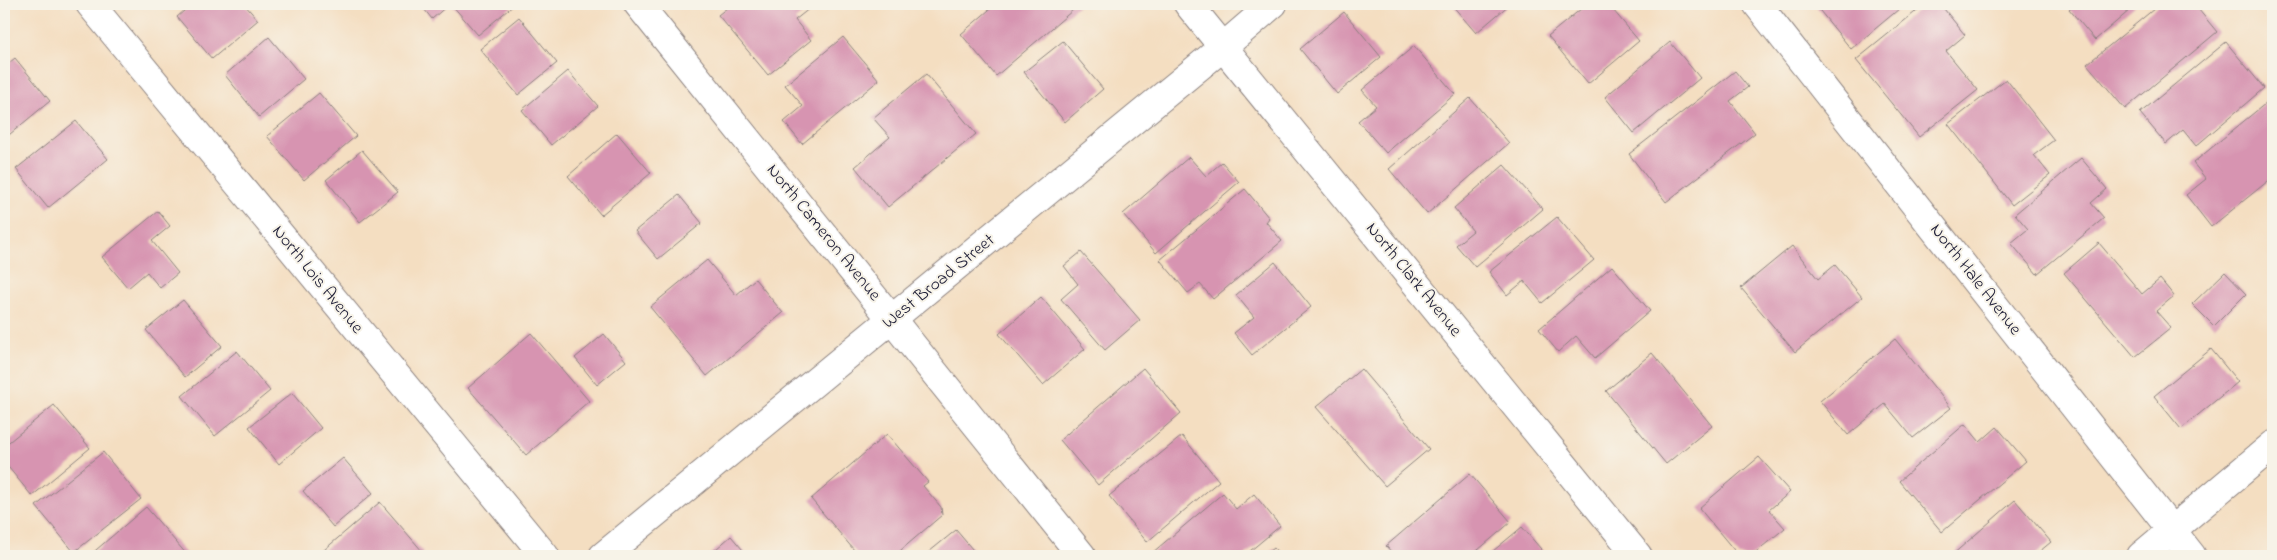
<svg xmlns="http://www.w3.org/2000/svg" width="2277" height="560" font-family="'Indie Flower',sans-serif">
<rect width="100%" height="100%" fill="#f7f3e8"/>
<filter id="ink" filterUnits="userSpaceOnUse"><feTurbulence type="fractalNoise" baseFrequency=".02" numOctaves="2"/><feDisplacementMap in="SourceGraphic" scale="10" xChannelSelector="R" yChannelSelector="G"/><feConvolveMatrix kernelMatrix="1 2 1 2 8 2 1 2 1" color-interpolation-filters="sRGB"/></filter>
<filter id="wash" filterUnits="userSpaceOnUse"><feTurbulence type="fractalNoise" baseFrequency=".0096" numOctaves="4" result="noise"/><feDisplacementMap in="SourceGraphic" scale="20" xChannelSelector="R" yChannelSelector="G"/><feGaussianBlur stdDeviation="1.12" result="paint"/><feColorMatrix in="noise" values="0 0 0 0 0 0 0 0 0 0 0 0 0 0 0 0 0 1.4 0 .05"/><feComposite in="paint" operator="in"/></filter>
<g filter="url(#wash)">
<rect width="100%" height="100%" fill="#f4dec1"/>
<g id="blocks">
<path fill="#d794b1" d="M192 4H244L258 20 212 59 177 17Z
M420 4H449L432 19Z
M451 4H515L478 35Z
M732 4H815L795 20 811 40 768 75 718 15Z
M996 4H1080L996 76 961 34Z
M1451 4H1510L1476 33Z
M1587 4H1608L1639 41 1588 84 1548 36Z
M1819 4H1905L1851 49 1816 6Z
M1925 4H1940L1965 35 1946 51 1978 90 1919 137 1856 60Z
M2075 4H2137L2095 40 2069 9Z
M2160 4H2194L2217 32 2125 109 2087 64Z
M1344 12 1381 57 1337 94 1300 49Z
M519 17 557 63 518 95 480 49Z
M269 37 304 79 259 117 225 75Z
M843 37 879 80 802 144 784 122 803 106 785 85Z
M1063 41 1103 89 1065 122 1024 72Z
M1670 42 1700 78 1634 133 1605 97Z
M2226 42 2264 88 2196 146 2183 130 2166 144 2140 113Z
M1414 46 1455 94 1386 153 1358 121 1376 106 1362 90Z
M15 58 50 101 4 139V67Z
M568 71 598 106 551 145 522 110Z
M1735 71 1748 87 1730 101 1755 133 1666 202 1629 154Z
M926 74 976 134 888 207 855 167 890 137 873 118Z
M2006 79 2054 140 2034 155 2050 175 2012 205 1948 124Z
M319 93 356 136 304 180 267 136Z
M1470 98 1509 143 1427 214 1389 169Z
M2272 98 2273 177 2211 227 2186 195 2206 179 2193 163Z
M76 121 108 159 48 208 16 169Z
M617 133 651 173 601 215 568 176Z
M362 150 398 192 360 222 326 180Z
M1189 157 1206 176 1222 162 1239 182 1156 253 1123 214Z
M2081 158 2107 189 2091 203 2104 218 2037 274 2011 243 2028 229 2015 214Z
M1504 165 1543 209 1475 267 1456 245 1473 231 1454 208Z
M1245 189 1269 218 1266 222 1282 241 1213 299 1200 284 1188 293 1160 260Z
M679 195 702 223 658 259 635 231Z
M158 211 170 226 152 241 178 273 160 288 147 272 128 288 102 257Z
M1557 217 1594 260 1542 303 1524 281 1507 295 1489 272Z
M2099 243 2142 294 2160 279 2174 296 2156 311 2171 328 2135 357 2064 273Z
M1792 246 1818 279 1835 265 1862 297 1795 352 1741 288Z
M1081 252 1140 320 1105 350 1061 299 1078 284 1064 266Z
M707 260 736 295 755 279 783 313 707 376 650 307Z
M1275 262 1311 307 1252 355 1234 333 1254 317 1236 295Z
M1612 266 1650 311 1595 358 1576 336 1558 352 1539 329Z
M2225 272 2246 294 2214 326 2192 304Z
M1041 297 1085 349 1043 385 999 334Z
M183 300 222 346 185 377 146 330Z
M531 333 589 401 526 455 468 388Z
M604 334 626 361 597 385 575 358Z
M1895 339 1951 408 1913 438 1885 404 1848 435 1820 401Z
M2211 349 2238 382 2181 429 2154 396Z
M237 351 270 391 215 436 182 396Z
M1652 353 1712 426 1666 464 1606 391Z
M1143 368 1181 413 1098 485 1060 440Z
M1361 369 1429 449 1385 486 1316 407Z
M292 393 321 428 279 464 249 427Z
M54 405 90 448 32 496 4 462V446Z
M1965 424 1980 442 1997 427 2026 461 1942 532 1899 481Z
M887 434 928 482 923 486 941 507 942 515 894 556H859L811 499Z
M1182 436 1219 481 1147 542 1109 496Z
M103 452 141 499 74 552 36 506Z
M1759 457 1790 492 1769 510 1785 528 1751 556H1739L1699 508Z
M343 458 373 493 333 527 303 491Z
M1470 474 1511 522 1471 556H1395L1386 546Z
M1223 493 1236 509 1254 494 1280 526 1244 556H1155L1152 553Z
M2015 500 2051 542 2034 556H1951Z
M380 502 423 552 419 556H317Z
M146 507 188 556H89Z
M1522 527 1547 556H1487Z
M956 530 978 556H924Z
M731 536 748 556H708Z
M1274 548 1281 556H1264Z"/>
</g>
</g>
<g filter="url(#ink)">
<use href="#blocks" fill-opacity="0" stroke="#8b807e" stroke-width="1"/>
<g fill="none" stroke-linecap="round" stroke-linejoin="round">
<g stroke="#8b807e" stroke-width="30">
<path id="minor" d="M90 4 545 556
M638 4 1082 556
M1188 4 1638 556
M1757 4 2192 556
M603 556 1223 47 1273 4
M2141 556 2273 445"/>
</g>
<use href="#minor" stroke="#fff" stroke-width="28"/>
</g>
</g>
<g text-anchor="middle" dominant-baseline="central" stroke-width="4" stroke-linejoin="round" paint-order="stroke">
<g font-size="18" fill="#22223b" stroke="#f7f3e8">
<text transform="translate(823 233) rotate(51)">North Cameron Avenue</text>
<text transform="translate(317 280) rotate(51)">North Lois Avenue</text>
<text transform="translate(1413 280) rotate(51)">North Clark Avenue</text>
<text transform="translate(1975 280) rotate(52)">North Hale Avenue</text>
<text transform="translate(939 282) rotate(-39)">West Broad Street</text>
</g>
</g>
<rect width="2277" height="560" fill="none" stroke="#f7f3e8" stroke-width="20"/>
</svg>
